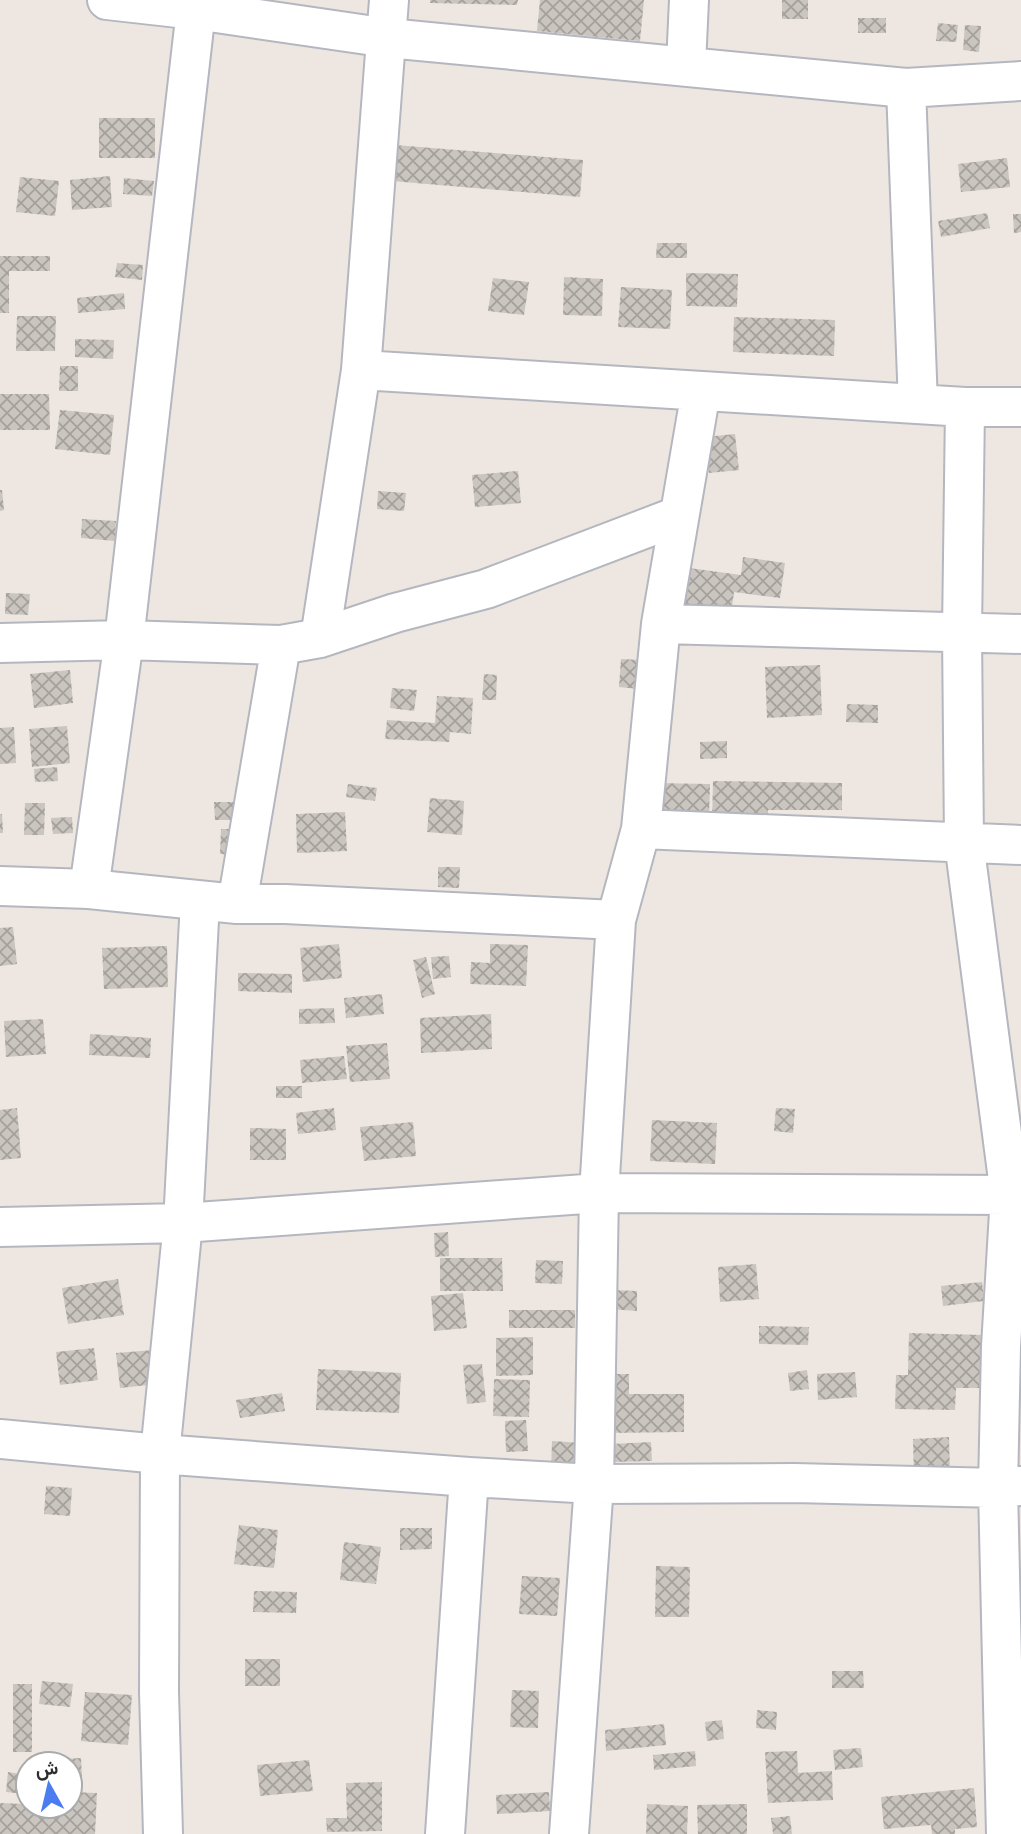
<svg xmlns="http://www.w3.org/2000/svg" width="1021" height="1834" font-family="Quicksand,Vazirmatn,sans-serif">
<defs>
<pattern id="building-cross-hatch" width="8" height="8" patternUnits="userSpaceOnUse" patternTransform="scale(1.75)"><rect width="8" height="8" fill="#cac5bf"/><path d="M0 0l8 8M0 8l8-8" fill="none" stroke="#a4a09c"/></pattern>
</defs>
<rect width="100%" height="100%" fill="#eee7e1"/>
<path fill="url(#building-cross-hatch)" d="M430 0H518L517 5 430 3Z
M540 0H644L640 41 537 31Z
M782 0H808V19H782Z
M858 18H886V33H858Z
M938 23 958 25 956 42 936 41Z
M965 25 981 26 979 52 963 50Z
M99 118H155V158H99Z
M395 145 583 160 580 197 392 181Z
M1007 158 1010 187 961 192 958 164Z
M110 176 112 207 72 210 70 180Z
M20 177 59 181 55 216 16 212Z
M124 178 154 181 152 196 123 194Z
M987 213 990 228 941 237 938 221Z
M1013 214H1021V232L1014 233Z
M657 243H687V258H656Z
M0 256H50V271H9V313H0Z
M117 263 143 265 142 280 115 277Z
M686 273 738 274 737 307 686 306Z
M564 277 603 279 602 316 563 315Z
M493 278 529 282 524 315 488 311Z
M621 287 672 290 670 329 618 327Z
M124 293 125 309 78 313 77 298Z
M17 316H56L55 351H16Z
M734 317 835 320 834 356 733 352Z
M75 339 114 340 113 359 75 357Z
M60 366H78V391H59Z
M0 394H49L50 430H0Z
M60 410 114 415 110 455 55 449Z
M735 434 739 470 709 473 705 437Z
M518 471 521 503 475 507 472 475Z
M0 490H2L4 510 0 511Z
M378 491 406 493 404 511 377 509Z
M82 519 116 521 115 541 81 538Z
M743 557 785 563 780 598 734 592 731 614 684 608 689 568 741 575Z
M6 593 30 594 28 615 5 614Z
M621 659 641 660 639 689 619 687Z
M820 665 822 715 767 718 765 667Z
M70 670 73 703 34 708 30 674Z
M484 674 497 675 496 700H482Z
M392 688 417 690 414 711 390 708Z
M437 696 473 698 471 734 450 732 449 742 385 739 387 720 435 723Z
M847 704 878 705V723L846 722Z
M67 726 70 763 32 767 29 729Z
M14 727 16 763 0 764V728Z
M727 741V758L700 759V742Z
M57 767 58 781 35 782 34 769Z
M713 781 842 783V810H768V824L712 823Z
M654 783 710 784 709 818 653 817Z
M348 784 377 788 375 801 346 797Z
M430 798 464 801 462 835 427 832Z
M214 802H243V820H215Z
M25 803H45L44 835H24Z
M345 812 347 851 297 853 296 814Z
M0 814H2L3 833H0Z
M72 817 73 833 53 834 51 818Z
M221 829H239V855L220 854Z
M438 867H460L459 888 438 887Z
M13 927 17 964 0 966V928Z
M339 944 342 978 303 982 300 948Z
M490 944 528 945 526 986 470 984 471 962 490 963Z
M167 946 168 987 104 989 102 948Z
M449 956 451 977 433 979 431 957Z
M426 957 435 994 422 998 413 960Z
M238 973 292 974V993L238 991Z
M382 994 384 1014 346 1018 344 998Z
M334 1008 335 1023 299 1024V1009Z
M491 1014 492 1049 421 1053 420 1018Z
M43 1019 46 1054 6 1057 4 1021Z
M90 1034 151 1038 150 1058 89 1055Z
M387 1043 390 1079 350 1082 346 1046Z
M344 1056 347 1079 302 1083 300 1060Z
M276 1086H302V1098H276Z
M17 1108 21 1158 0 1160V1110Z
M334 1108 336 1130 298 1134 296 1113Z
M776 1108 795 1109 793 1133 774 1131Z
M652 1120 717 1123 715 1164 650 1161Z
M413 1122 416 1156 364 1161 360 1127Z
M250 1128 286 1129V1160H250Z
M448 1232 449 1256 435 1257 434 1233Z
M440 1258H502L503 1291H440Z
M536 1260 563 1261 562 1284 535 1283Z
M756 1264 759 1299 720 1302 718 1267Z
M118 1279 124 1315 68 1324 62 1288Z
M982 1282 984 1301 943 1306 941 1286Z
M611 1290 637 1291V1311L610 1309Z
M463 1293 467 1328 434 1331 431 1296Z
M509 1310H575V1328H509Z
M759 1326 809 1327 808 1345 759 1344Z
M909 1333 983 1335 981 1388H956L955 1410 895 1409 896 1375H908Z
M533 1337V1375L496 1376V1338Z
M94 1348 98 1380 60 1385 56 1352Z
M154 1350 157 1384 120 1388 116 1353Z
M482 1364 486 1402 467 1404 463 1365Z
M318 1369 401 1373 399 1413 316 1410Z
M807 1370 809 1389 790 1391 788 1373Z
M855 1372 857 1397 818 1400 817 1374Z
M606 1374H629V1394H684V1432L606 1433Z
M494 1379 530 1380 529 1417 493 1416Z
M282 1393 285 1411 240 1418 236 1400Z
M526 1420 528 1451 506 1452 505 1421Z
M949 1437 950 1475 914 1476 913 1439Z
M552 1441 583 1443V1473L551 1472Z
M651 1442 652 1461 612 1462 611 1444Z
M46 1486 72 1488 70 1516 44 1514Z
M239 1525 278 1530 274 1568 234 1564Z
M400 1528H432V1549L400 1550Z
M344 1542 381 1547 376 1584 340 1580Z
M656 1566 690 1567 689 1617H655Z
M522 1576 560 1578 557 1616 519 1614Z
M254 1591 297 1592 296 1613 253 1612Z
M245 1659H280V1686H245Z
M832 1671H863L864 1688H832Z
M42 1681 73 1684 70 1707 39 1704Z
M13 1684H32V1752H13Z
M512 1690 539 1691 538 1728 510 1727Z
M85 1692 132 1695 128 1745 81 1741Z
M757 1710 777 1712 776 1730 756 1728Z
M722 1720 724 1739 707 1741 705 1722Z
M664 1724 666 1745 606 1751 605 1730Z
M861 1748 863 1767 835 1770 833 1750Z
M695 1751 696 1766 654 1770 653 1755Z
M797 1751 798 1773 832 1771 833 1800 768 1803 765 1752Z
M81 1758 82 1777H70V1764H29V1761Z
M309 1760 313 1791 260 1796 257 1765Z
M8 1772 27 1775 25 1794 6 1792Z
M382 1782V1831L327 1832 326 1818H347L346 1783Z
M974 1788 977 1827 955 1829V1834H932L931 1825 884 1829 881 1797Z
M70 1792 97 1793 95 1834H0V1803L70 1806Z
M549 1792 550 1811 497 1814 496 1795Z
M647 1804 688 1806 687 1834H646Z
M747 1804V1834H698L697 1805Z
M790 1816 792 1834H773L771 1818Z"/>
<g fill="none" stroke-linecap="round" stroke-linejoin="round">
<g stroke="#b4b7bf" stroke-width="42">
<path id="minor" d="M107 0 196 10 388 38 906 88 1021 81
M686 65 689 0
M906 88 918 404
M361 370 965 407H1021
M965 407 962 632 964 842 1010 1195 1001 1347 998 1488 1006 1834
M661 624 1021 634
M320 638 361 370 389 0
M0 643 124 640 281 645 320 638 395 613 486 589 678 516
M641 829 1021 845
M0 886 89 889 237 904H285L616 920
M89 889 124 640 196 10
M237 904 281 645
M0 1227 183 1223 599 1193 1010 1195
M0 1439 160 1454 469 1477 594 1484 794 1483 998 1488 1021 1486
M163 1834 159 1692 160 1454 183 1223 200 901
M445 1834 469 1477
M569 1834 594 1484 599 1193 616 920 641 829 661 624 701 391"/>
</g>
<use href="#minor" stroke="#fff" stroke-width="38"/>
</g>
<g transform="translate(49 1785) rotate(352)"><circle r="33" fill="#ffffff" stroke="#ababab" stroke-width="2"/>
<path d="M0-5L12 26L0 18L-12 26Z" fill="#4b7cf0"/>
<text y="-10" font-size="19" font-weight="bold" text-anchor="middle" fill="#2d2d2d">ش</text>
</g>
</svg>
